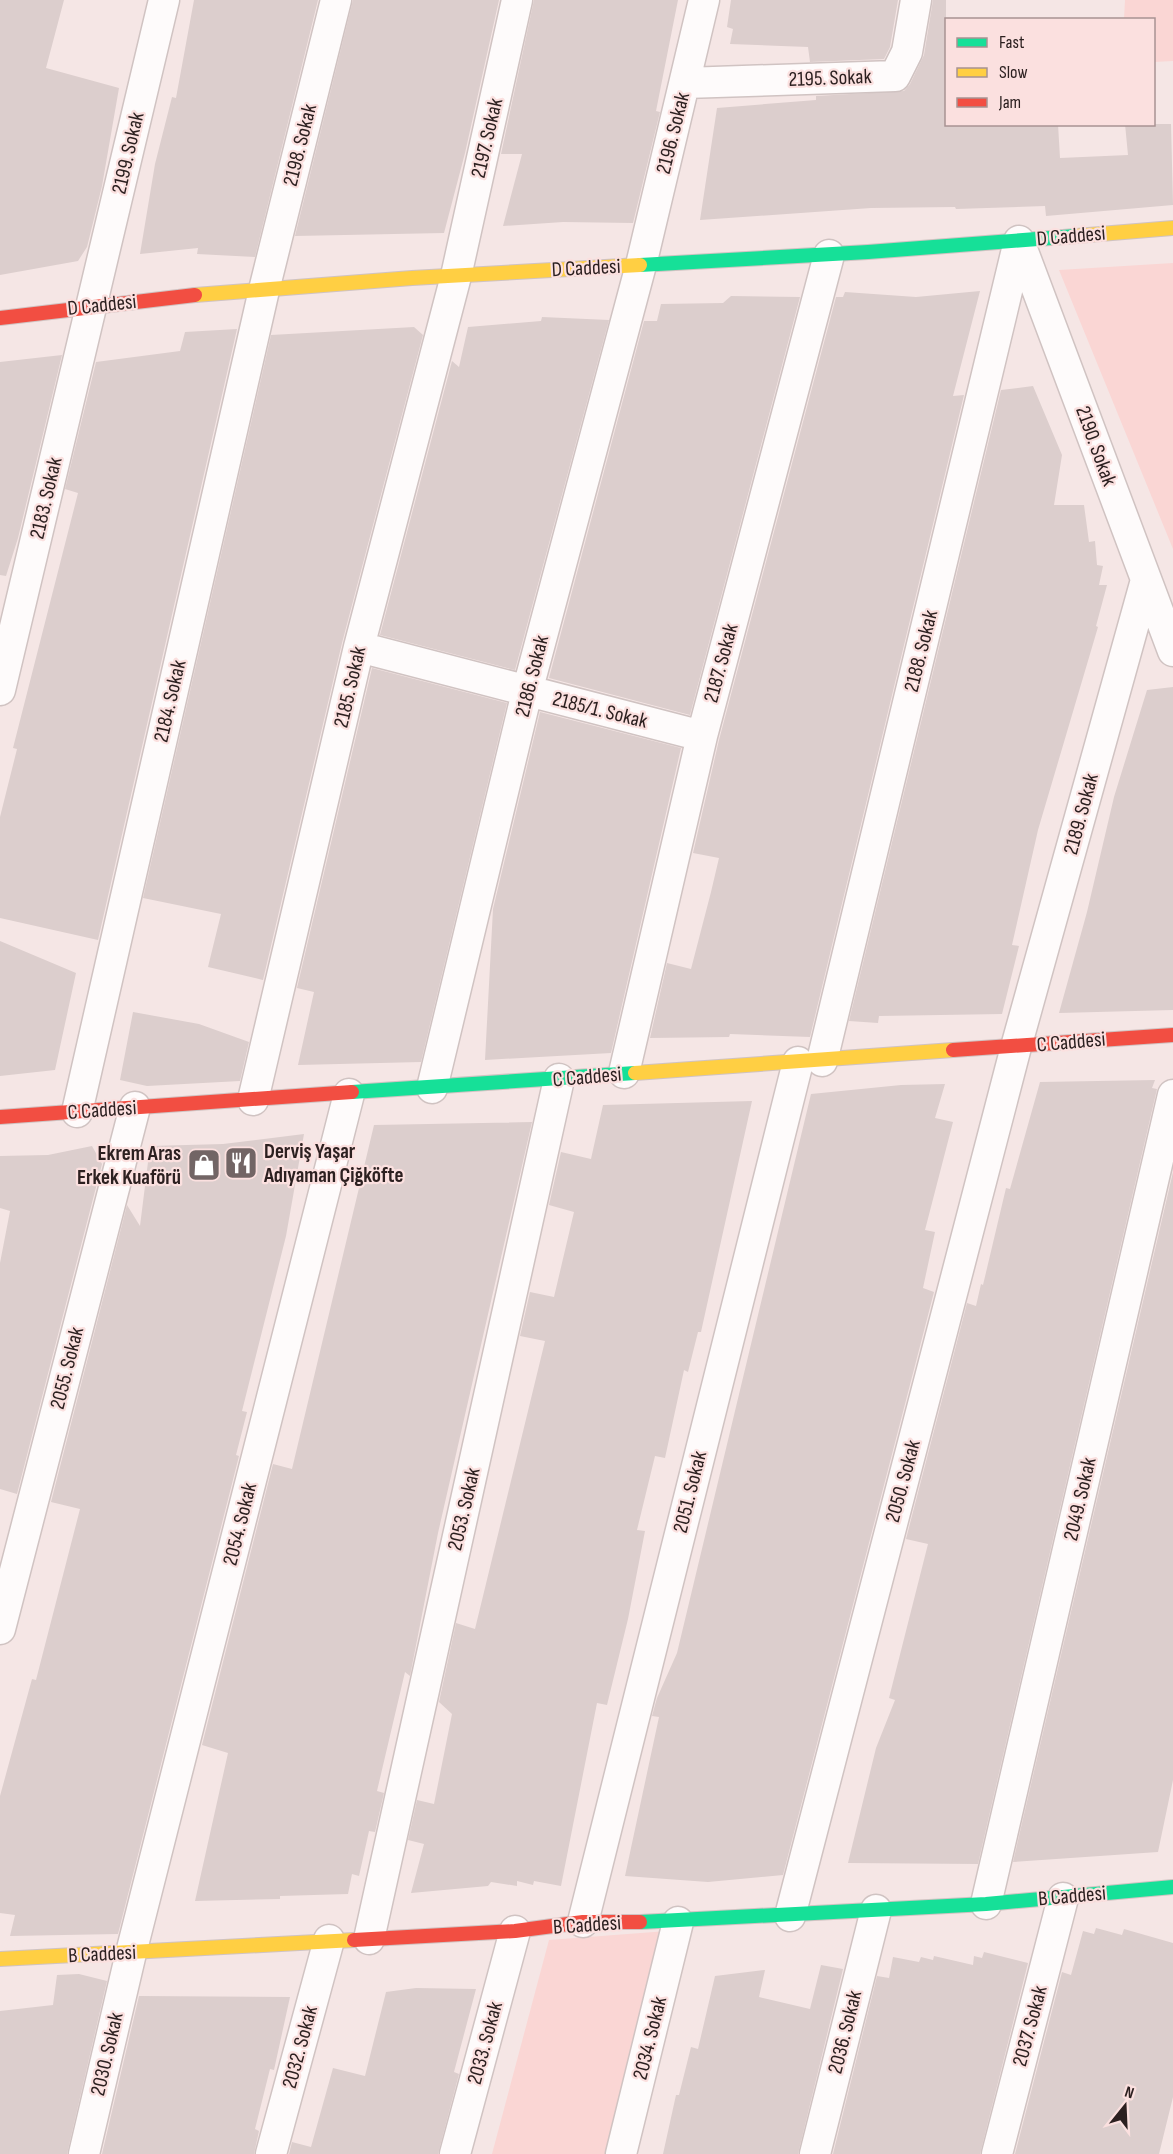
<svg xmlns="http://www.w3.org/2000/svg" width="1173" height="2154" font-family="'Sofia Sans Condensed',sans-serif">
<rect width="100%" height="100%" fill="#f5e6e5"/>
<path fill="#fad6d4" d="M1125 0H1173V61L1154 62V20L1124 19Z
M1173 263V549L1059 270Z
M667 1931 613 2154H492L549 1940Z"/>
<path fill="#dccecd" d="M0 0H64L46 68 119 88 102 186 87 247 78 261 0 275Z
M194 0H318L255 257 197 254 198 248 140 254 155 164 172 97 176 98Z
M353 0H499L465 153 444 233 295 236Z
M534 0H678L656 111 660 112 633 223 563 222 503 226 522 154H501Z
M731 0H898L890 47 884 59 810 62 808 47 730 44 733 29 727 27Z
M933 0H946V124H1058L1060 158 1128 155 1125 124H1171L1173 205 1046 216 1045 206 956 209 955 207 871 208 700 220 717 108 816 100V96L904 91 910 84 924 55Z
M980 291 953 396 964 395 810 1037 730 1034 729 1037 650 1038 667 963 691 969 711 892 719 858 693 853 719 740 836 297H843L845 292 916 297Z
M731 296 800 297 690 715 549 678 644 321H657L661 304 723 303Z
M542 317 609 320 515 670 380 635 452 361 459 367 468 327 541 321Z
M414 327 423 335 342 643 263 980 208 967 221 914 143 898 271 335Z
M237 329 98 940 0 918V817L17 749 13 748 78 493 65 489 96 362 180 351 185 332Z
M62 355 18 538 6 576 0 575V362Z
M1033 386 1062 455 1054 505H1084L1089 542 1095 541 1097 565 1103 566 1099 585H1107L1096 626 1098 627 1038 830 1012 945 1019 946 1002 1014 879 1016 878 1023 849 1021 1001 390Z
M372 668 507 703 421 1062 298 1065 314 992 297 988Z
M1173 687V1010L1059 1013 1087 912 1114 797 1147 690Z
M540 712 681 748 611 1053 485 1060 493 909Z
M0 941 76 973 55 1070 0 1076Z
M133 1012 199 1024 249 1042 240 1081 147 1086 120 1080Z
M1155 1080 1152 1088 1157 1089 978 1864 848 1863 876 1748 895 1700 889 1698 928 1544 906 1539 967 1303 976 1306 981 1284 983 1285 1006 1188 1010 1189 1040 1082Z
M945 1084 935 1118 953 1122 925 1230 935 1232 923 1288 934 1292 783 1875 708 1882 625 1876 659 1717 652 1716 657 1698 677 1653 811 1094 901 1085Z
M752 1101 701 1332H698L688 1372 684 1370 665 1458 655 1456 637 1530 645 1531 628 1619 607 1705 597 1703 561 1886 534 1881 533 1885 517 1881V1886L491 1882 488 1886 411 1893 424 1844 408 1840 417 1800 434 1804 452 1714 439 1702 456 1623 475 1629 545 1341 520 1336 530 1292 554 1297 574 1212 549 1205 561 1152 591 1159 603 1105Z
M532 1122 438 1533 410 1676 405 1672 377 1791 384 1793 375 1832 369 1831 359 1876 352 1874 348 1894 280 1896V1899L195 1901 228 1753 202 1745 273 1464 292 1469 374 1125Z
M304 1134 286 1236 242 1411 247 1412 236 1455 239 1456 118 1934 10 1936 15 1915 0 1913V1796L32 1679 36 1680 80 1509 51 1502 127 1205 140 1226 150 1146 223 1144Z
M92 1146 102 1164 17 1494 0 1489V1263L10 1211 0 1208V1156L48 1155Z
M1173 1172V1780L1158 1852 1013 1862Z
M1096 1928 1122 1935 1124 1929 1173 1943V2097L1159 2154H1015L1062 1972 1071 1975 1083 1931 1094 1934Z
M984 1952 1028 1963 980 2154H833L877 1976 889 1978 893 1957 919 1962 921 1957 933 1960 934 1956 973 1965 974 1956 982 1958Z
M821 1965 843 1969 798 2154H663L676 2095H679L691 2047 698 2049 715 1976 765 1970 759 1997 810 2009Z
M79 1974 107 1981 67 2154H0V2011L53 2005 57 1975Z
M416 1988 476 1989 454 2072 459 2074 438 2154H289L292 2142 311 2147 333 2068 365 2076 386 1992Z
M139 1996 290 1997 274 2070 270 2069 255 2129 259 2131 254 2154H102Z"/>
<g fill="none" stroke-linecap="round" stroke-linejoin="round">
<g stroke="#d0c3c2" stroke-width="33">
<path id="street" d="M685 83 895 76 907 52 916 0
M1019 241 1173 651
M359 647 702 736
M0 690 164 0
M822 1061 1019 241
M624 1073 702 736 829 255
M432 1088 527 692 641 265 704 0
M253 1100 359 647 456 276 517 0
M77 1112 264 290 336 0
M0 1629 135 1107
M986 1904 1173 1095
M790 1916 1016 1047 1146 580
M583 1922 798 1062
M369 1939 559 1079
M84 2154 131 1953 349 1094
M271 2154 329 1940
M455 2154 515 1931
M621 2154 678 1922
M815 2154 876 1910
M997 2154 1063 1898"/>
</g>
<g stroke="#d0c3c2" stroke-width="16">
<path id="fast" d="M640 265 868 252 1076 236
M352 1092 635 1073
M640 1922 986 1904 1173 1887"/>
</g>
<g stroke="#d0c3c2" stroke-width="16">
<path id="slow" d="M1076 236 1173 228
M195 295 412 278 640 265
M635 1073 953 1050
M0 1959 354 1940"/>
</g>
<g stroke="#d0c3c2" stroke-width="16">
<path id="jam" d="M0 318 195 295
M953 1050 1173 1035
M0 1117 352 1092
M354 1940 515 1931 583 1922H640"/>
</g>
<use href="#street" stroke="#fefbfb" stroke-width="30"/>
<use href="#fast" stroke="#16e098" stroke-width="14"/>
<use href="#slow" stroke="#ffcf43" stroke-width="14"/>
<use href="#jam" stroke="#f24e42" stroke-width="14"/>
</g>
<defs>
<g id="restaurant-square" transform="scale(1.725)"><rect x="-9" y="-9" width="18" height="18" rx="4" fill="#726565" stroke="#fbe0df"/><path d="M-5-6h1v4h1v-4h1v4h1v-4h1v5L-1.5 .5V6h-2V.5L-5-1ZM5-6V6H3V1.5H1.5Q1.5-4 5-6Z" fill="#fff"/></g>
<g id="shop-square" transform="scale(1.725)"><rect x="-9" y="-9" width="18" height="18" rx="4" fill="#726565" stroke="#fbe0df"/><path d="M-5-2.5h2.3a2.7 3.5 0 0 1 5.4 0H5L5.5 6h-11ZM-1.5-2.5h3a1.5 2.3 0 0 0-3 0Z" fill="#fff"/></g>
</defs>
<g fill-rule="evenodd">
<use href="#restaurant-square" x="241" y="1163"/>
<use href="#shop-square" x="204" y="1165"/>
</g>
<g text-anchor="middle" dominant-baseline="central" stroke-width="4.5" stroke-linejoin="round" paint-order="stroke">
<g font-size="21" fill="#2c2020" stroke="#fbe0df">
<text transform="translate(830 78) rotate(-2)">2195. Sokak</text>
<text transform="translate(673 133) rotate(-76)">2196. Sokak</text>
<text transform="translate(487 138) rotate(-77)">2197. Sokak</text>
<text transform="translate(300 145) rotate(-76)">2198. Sokak</text>
<text transform="translate(128 153) rotate(-77)">2199. Sokak</text>
<text transform="translate(1071 236) rotate(-5)">D Caddesi</text>
<text transform="translate(586 268) rotate(-3)">D Caddesi</text>
<text transform="translate(102 305) rotate(-6)">D Caddesi</text>
<text transform="translate(1096 446) rotate(70)">2190. Sokak</text>
<text transform="translate(46 498) rotate(-77)">2183. Sokak</text>
<text transform="translate(921 651) rotate(-76)">2188. Sokak</text>
<text transform="translate(721 663) rotate(-75)">2187. Sokak</text>
<text transform="translate(532 676) rotate(-76)">2186. Sokak</text>
<text transform="translate(350 687) rotate(-77)">2185. Sokak</text>
<text transform="translate(170 701) rotate(-77)">2184. Sokak</text>
<text transform="translate(600 710) rotate(14)">2185/1. Sokak</text>
<text transform="translate(1081 814) rotate(-75)">2189. Sokak</text>
<text transform="translate(1071 1042) rotate(-5)">C Caddesi</text>
<text transform="translate(587 1077) rotate(-5)">C Caddesi</text>
<text transform="translate(102 1110) rotate(-4)">C Caddesi</text>
<text transform="translate(67 1368) rotate(-76)">2055. Sokak</text>
<text transform="translate(903 1481) rotate(-75)">2050. Sokak</text>
<text transform="translate(690 1492) rotate(-76)">2051. Sokak</text>
<text transform="translate(1080 1499) rotate(-77)">2049. Sokak</text>
<text transform="translate(464 1509) rotate(-77)">2053. Sokak</text>
<text transform="translate(240 1524) rotate(-76)">2054. Sokak</text>
<text transform="translate(1072 1896) rotate(-5)">B Caddesi</text>
<text transform="translate(587 1925) rotate(-4)">B Caddesi</text>
<text transform="translate(102 1954) rotate(-3)">B Caddesi</text>
<text transform="translate(1030 2026) rotate(-75)">2037. Sokak</text>
<text transform="translate(845 2032) rotate(-76)">2036. Sokak</text>
<text transform="translate(650 2038) rotate(-76)">2034. Sokak</text>
<text transform="translate(485 2043) rotate(-75)">2033. Sokak</text>
<text transform="translate(300 2047) rotate(-75)">2032. Sokak</text>
<text transform="translate(107 2054) rotate(-77)">2030. Sokak</text>
</g>
<g font-size="21" font-weight="bold" fill="#2c2020" stroke="#fbe0df" text-anchor="start">
<text x="264" y="1151">Derviş Yaşar<tspan x="264" dy="24">Adıyaman Çiğköfte</tspan></text>
<text x="181" y="1153" text-anchor="end">Ekrem Aras<tspan x="181" dy="24">Erkek Kuaförü</tspan></text>
</g>
</g>
<rect x="945" y="18" width="210" height="108" fill="#fbe0df" stroke="#a89393" stroke-width="1.5"/>
<rect x="957" y="38" width="30" height="9" fill="#16e098" stroke="#a89393" stroke-width="1.5"/>
<text x="999" y="48" font-size="18" fill="#2c2020">Fast</text>
<rect x="957" y="68" width="30" height="9" fill="#ffcf43" stroke="#a89393" stroke-width="1.5"/>
<text x="999" y="78" font-size="18" fill="#2c2020">Slow</text>
<rect x="957" y="98" width="30" height="9" fill="#f24e42" stroke="#a89393" stroke-width="1.5"/>
<text x="999" y="108" font-size="18" fill="#2c2020">Jam</text>
<g transform="translate(1125 2106) rotate(18)" stroke="#fbe0df" stroke-width="4.5" paint-order="stroke">
<path d="M0-4.5L10 22L0 15L-10 22Z" fill="#2c2020"/>
<text y="-9" font-size="16" font-weight="bold" text-anchor="middle" fill="#2c2020">N</text>
</g>
</svg>
